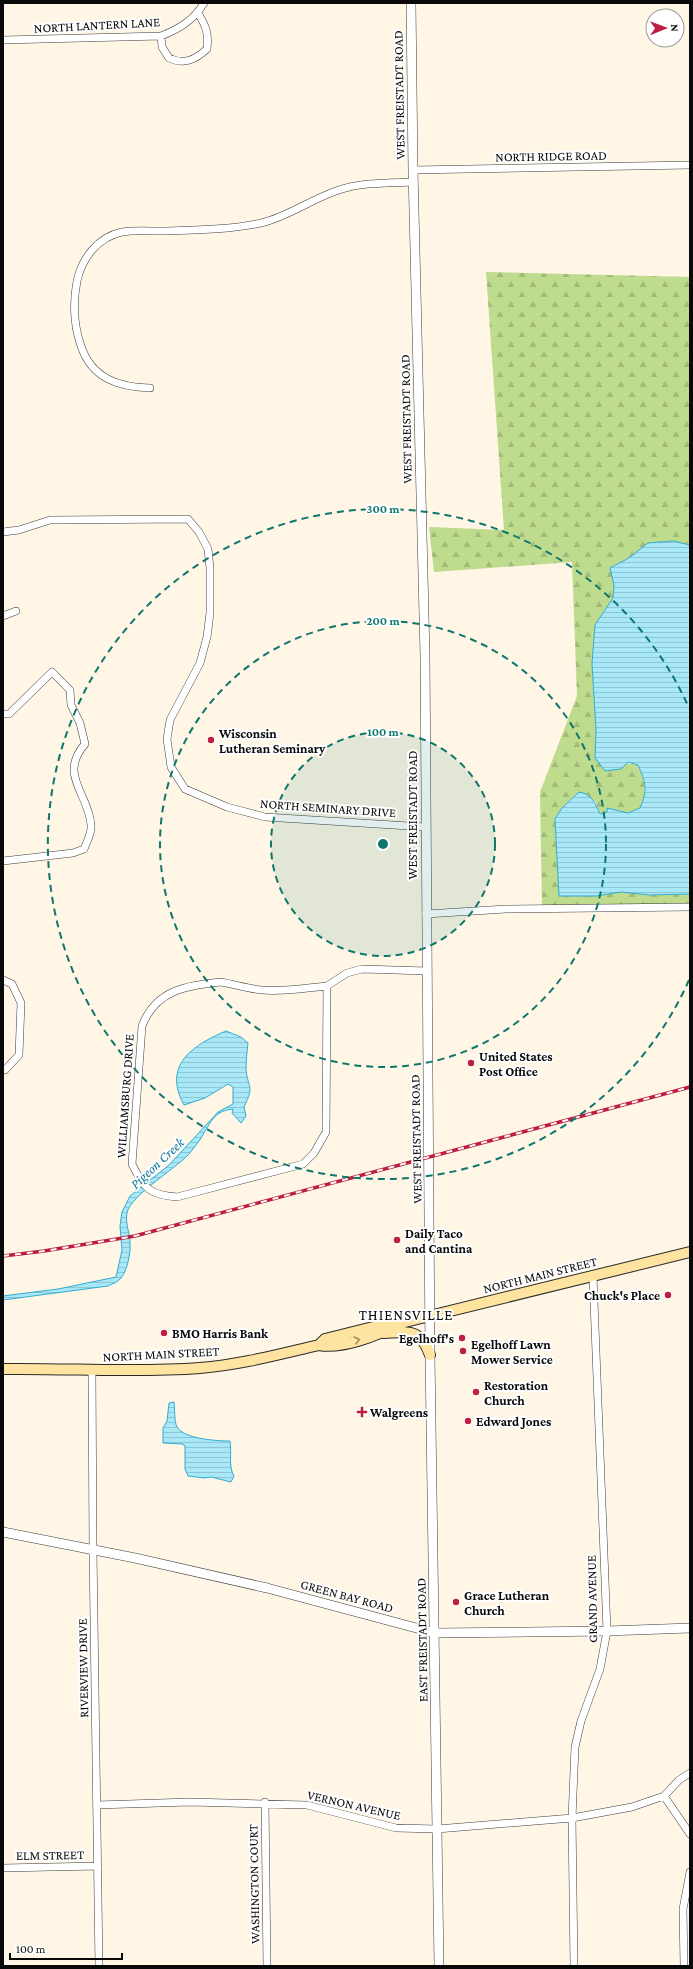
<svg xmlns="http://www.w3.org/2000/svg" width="693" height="1969" font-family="'Crimson Pro',serif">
<defs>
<pattern id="forest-firs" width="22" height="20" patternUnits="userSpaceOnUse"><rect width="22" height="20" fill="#bedb8e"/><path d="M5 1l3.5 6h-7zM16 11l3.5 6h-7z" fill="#a2bb79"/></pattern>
<pattern id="water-rules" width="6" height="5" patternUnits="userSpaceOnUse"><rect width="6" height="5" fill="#a9e8f8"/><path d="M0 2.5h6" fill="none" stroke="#90c6d3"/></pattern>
</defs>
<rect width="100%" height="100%" fill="#fff6e6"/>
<path fill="url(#forest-firs)" d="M486 272 690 277V545L673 541 648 543 629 558 610 568 614 585 613 598 595 625 592 664 596 730 595 758 638 765C645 783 648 790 640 808L628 813 607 808V812L600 814 595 801 574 796 562 808 555 819 559 896H596L621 892 650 895 690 894V907L542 909 540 792 577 696 572 562 434 572 429 527 504 530Z"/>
<path fill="url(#water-rules)" stroke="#2dadd2" d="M673 541 690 545V894L650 895 621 892 596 896H559L555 819 562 808 579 792C592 794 595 803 600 814L607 812V808L628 813 640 808C648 790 646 783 638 765L628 762 621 769 605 771 595 758 596 730 592 664 595 625 613 598 614 585 610 568 629 558 648 543Z
M226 1031 241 1037 248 1043C247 1052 246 1061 246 1069 248 1090 255 1084 244 1107L246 1116 241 1123 232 1113 233 1109C215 1111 212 1120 204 1133 200 1141 193 1149 188 1155 175 1169 130 1196 127 1213 125 1224 130 1233 130 1243 131 1253 127 1271 121 1278 118 1282 112 1284 108 1286L3 1300V1296L58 1289 116 1277 122 1250 120 1226 122 1212 130 1196 169 1165 218 1112 233 1104V1087L228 1084 205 1098 184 1105C162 1065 193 1045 226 1031Z
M174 1402C175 1409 174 1421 177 1427 184 1439 217 1441 230 1441 232 1453 228 1466 234 1476L231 1482 211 1477 205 1478 188 1476 185 1469V1446L182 1444 163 1443V1428L167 1421 169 1403Z"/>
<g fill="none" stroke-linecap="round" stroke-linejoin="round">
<g stroke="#3c3c3c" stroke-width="8">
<path id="minor" d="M161 36 162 47 169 58C184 65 195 60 207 49 209 34 206 26 198 13
M3 40 161 36C179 29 194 20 204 3
M413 170 690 165
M150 388C119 387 92 379 81 346 74 326 73 302 77 281 82 258 98 237 122 232 134 230 148 231 161 231 194 230 228 230 261 223 287 217 310 200 336 191 361 182 388 183 414 182
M3 532 19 530 50 520 188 519 199 532 208 549 210 568V613L207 637 200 663 170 720 167 739 171 767 185 789 227 807 265 817 425 827
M3 616 16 611
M3 714H9L52 672 70 690 71 705 80 723 85 744C58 775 89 794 91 825 92 832 87 842 84 849L73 853 3 861
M426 914 506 909 690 907
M3 980 12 984 21 1003 19 1055 5 1070H3
M220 982C234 984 248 989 262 990 284 992 305 988 327 986L326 1132 314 1153 303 1164 177 1197C150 1195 144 1189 132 1164L142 1026C156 990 185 986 220 982Z
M327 986 347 973 362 969 427 971
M92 1371 93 1550 99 1966
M664 1796 690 1834
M265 1802 267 1966
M97 1805 190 1802 307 1805 396 1828 437 1829 572 1818 632 1807 664 1796 679 1780 690 1773
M3 1868 98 1866
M574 1966 572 1818 575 1747 581 1721 600 1669 607 1631 593 1276
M684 1966 683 1909 690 1872"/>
</g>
<g stroke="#3c3c3c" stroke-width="10">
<path id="tertiary" d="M411 3 413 170 425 656 430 1355 439 1966
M3 1532 135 1558 267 1588 435 1633 607 1631 690 1628"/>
</g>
<g stroke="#2b2b2b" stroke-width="12">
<path id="secondary" d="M384 1333C409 1332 420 1328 430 1355
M319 1345 325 1339 381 1325 397 1324 690 1252
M3 1369C69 1368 134 1373 200 1368 240 1365 280 1354 319 1345 342 1349 378 1336 397 1324"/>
</g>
<use href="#minor" stroke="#fff" stroke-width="7"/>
<use href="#tertiary" stroke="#fff" stroke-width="9"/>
<use href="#secondary" stroke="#ffe4a1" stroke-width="10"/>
<g stroke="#bd1e42" stroke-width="3.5">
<path id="rail" d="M3 1256 44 1251 135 1236 690 1087"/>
</g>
<use href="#rail" stroke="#fff" stroke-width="2" stroke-dasharray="6" stroke-linecap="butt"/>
</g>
<defs><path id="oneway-chevron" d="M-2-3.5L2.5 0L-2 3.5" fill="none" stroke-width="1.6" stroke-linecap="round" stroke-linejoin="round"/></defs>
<use stroke="#9d8c64" href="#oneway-chevron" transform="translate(357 1340) rotate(-14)"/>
<circle cx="383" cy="844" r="112" fill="#0f766e" fill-opacity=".12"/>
<g fill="none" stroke="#0f766e" stroke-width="2" stroke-dasharray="7 5">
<circle cx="383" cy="844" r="112"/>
<circle cx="383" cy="844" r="223"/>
<path d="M689 980A335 335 0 1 1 689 708"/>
</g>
<g fill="#bd1e42" stroke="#fff" stroke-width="1.5">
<circle cx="211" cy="740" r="4"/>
<circle cx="471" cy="1063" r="4"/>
<circle cx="397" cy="1240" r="4"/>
<circle cx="668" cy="1295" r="4"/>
<circle cx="164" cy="1333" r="4"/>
<circle cx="462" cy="1338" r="4"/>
<circle cx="463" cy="1351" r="4"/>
<circle cx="476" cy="1392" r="4"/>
<path d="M360 1406h4v4h4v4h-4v4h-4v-4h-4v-4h4z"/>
<circle cx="468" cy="1421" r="4"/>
<circle cx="456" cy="1602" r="4"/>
</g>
<g text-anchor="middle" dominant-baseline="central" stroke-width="4" stroke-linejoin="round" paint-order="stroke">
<g font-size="13" fill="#090909" stroke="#fff">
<text transform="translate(97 25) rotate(-3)">NORTH LANTERN LANE</text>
<text transform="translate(399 95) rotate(-91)">WEST FREISTADT ROAD</text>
<text transform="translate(551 156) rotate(-1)">NORTH RIDGE ROAD</text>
<text transform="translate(406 419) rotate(-91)">WEST FREISTADT ROAD</text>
<text transform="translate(328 808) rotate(4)">NORTH SEMINARY DRIVE</text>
<text transform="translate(412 815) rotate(-90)">WEST FREISTADT ROAD</text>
<text transform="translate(125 1096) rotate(-86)">WILLIAMSBURG DRIVE</text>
<text transform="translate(416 1139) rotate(-91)">WEST FREISTADT ROAD</text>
<text transform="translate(540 1275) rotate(-14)">NORTH MAIN STREET</text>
<text transform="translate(161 1354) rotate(-3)">NORTH MAIN STREET</text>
<text transform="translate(347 1596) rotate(15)">GREEN BAY ROAD</text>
<text transform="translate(592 1599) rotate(-91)">GRAND AVENUE</text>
<text transform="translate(422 1640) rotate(-91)">EAST FREISTADT ROAD</text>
<text transform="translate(83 1668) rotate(-91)">RIVERVIEW DRIVE</text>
<text transform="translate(354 1805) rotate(13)">VERNON AVENUE</text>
<text transform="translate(50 1855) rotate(-1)">ELM STREET</text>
<text transform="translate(254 1884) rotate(-91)">WASHINGTON COURT</text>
</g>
<g font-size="13" font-weight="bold" fill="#090909" stroke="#fff" text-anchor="start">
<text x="219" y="733">Wisconsin<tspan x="219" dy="15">Lutheran Seminary</tspan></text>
<text x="479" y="1056">United States<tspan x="479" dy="15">Post Office</tspan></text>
<text x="405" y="1233">Daily Taco<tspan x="405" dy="15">and Cantina</tspan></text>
<text x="660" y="1295" text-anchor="end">Chuck's Place</text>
<text x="172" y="1333">BMO Harris Bank</text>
<text x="454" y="1338" text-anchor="end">Egelhoff's</text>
<text x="471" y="1344">Egelhoff Lawn<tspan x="471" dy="15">Mower Service</tspan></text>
<text x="484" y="1385">Restoration<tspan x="484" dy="15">Church</tspan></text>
<text x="370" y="1412">Walgreens</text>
<text x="476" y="1421">Edward Jones</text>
<text x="464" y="1595">Grace Lutheran<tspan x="464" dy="15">Church</tspan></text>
</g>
<g font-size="14" font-style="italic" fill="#10799e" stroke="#fff">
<text transform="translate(157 1163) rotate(-43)">Pigeon Creek</text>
</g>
<g font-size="15" letter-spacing="1" fill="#090909" stroke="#fff">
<text x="406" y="1315">THIENSVILLE</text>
</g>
</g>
<circle cx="383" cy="844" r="6" fill="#0f766e" stroke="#fff" stroke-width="2"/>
<g font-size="12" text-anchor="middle" font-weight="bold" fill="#0f766e" stroke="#fff" stroke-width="4" stroke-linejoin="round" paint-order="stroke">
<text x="383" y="513">300 m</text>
<text x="383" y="625">200 m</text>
<text x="383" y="736">100 m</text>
</g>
<rect width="693" height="1969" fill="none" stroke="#090909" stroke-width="8"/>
<g transform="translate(665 28) rotate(89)"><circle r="19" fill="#ffffff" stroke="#9d9d9d"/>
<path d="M0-3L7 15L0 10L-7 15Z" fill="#bd1e42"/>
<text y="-6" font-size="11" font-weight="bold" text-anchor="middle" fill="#090909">N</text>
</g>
<path d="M10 1953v6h112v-6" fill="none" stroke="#090909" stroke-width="2"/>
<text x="16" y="1953" font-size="12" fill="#090909" stroke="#ffffff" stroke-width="3" paint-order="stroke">100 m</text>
</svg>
